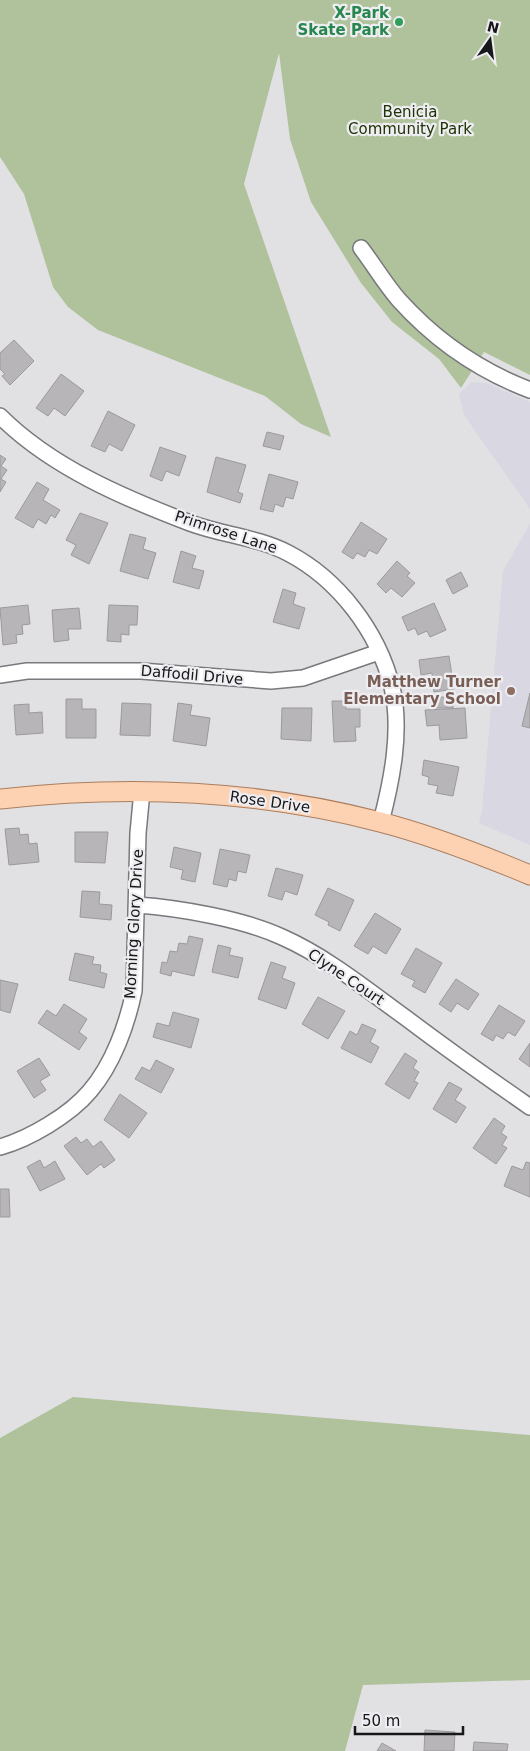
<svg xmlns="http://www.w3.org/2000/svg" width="530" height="1751" font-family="'DejaVu Sans',sans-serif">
<rect width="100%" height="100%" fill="#e1e1e4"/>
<path fill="#d8d7e2" d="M471 382 486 383 530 402V509L464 415 459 394Z
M530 524V845L479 823 482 811 503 571Z"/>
<path fill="#afc29b" d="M0 0H530V375L484 352 461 388 439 359 392 322 361 283 311 202 290 139 279 53 244 184 331 437 301 424 265 396 98 330 68 307 53 287 24 194 0 157Z
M73 1397 530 1435V1680L363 1685 345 1751H0V1438Z"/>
<path fill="#b8b5b8" stroke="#9c999c" d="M14 340 34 361 10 385 2 376 5 374 0 369V353Z
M61 374 84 391 65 416 54 408 48 416 36 408Z
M108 411 135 425 122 451 109 444 105 452 91 446Z
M267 432 284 436 280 450 263 446Z
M160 447 186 456 179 476 166 471 162 481 150 476Z
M0 455 6 459 1 466 7 470 1 479 6 482 0 492Z
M216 457 246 465 238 492 243 494 240 503 207 492Z
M269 474 298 482 293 499 286 497 283 507 275 504 273 512 260 509Z
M37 482 49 489 43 500 60 510 55 518 51 515 46 524 38 519 33 528 15 518Z
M80 513 108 523 89 564 71 555 76 545 66 540Z
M361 522 387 539 377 554 369 550 365 557 357 553 353 559 342 552Z
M130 534 146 538 143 549 156 553 148 579 120 571Z
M181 551 196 556 192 568 204 571 199 589 173 582Z
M397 561 410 573 407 576 415 583 402 597 391 588 386 593 377 584Z
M461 572 468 586 453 594 446 580Z
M283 589 296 593 293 604 305 608 299 629 273 622Z
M434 603 446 630 430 637 427 631 418 635 415 628 408 631 402 617Z
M28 605 30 624 22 625 23 634 16 635 17 643 3 645 0 608Z
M109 605 138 606 137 625H129V635L121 634V642L107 641Z
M79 608 81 629H68L69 640 54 642 52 610Z
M449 656 454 689 434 692 432 673 421 675 419 660Z
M530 693V728L522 726Z
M432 697H453V708H432Z
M66 699H82V709H96V738H66Z
M332 701H345L346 709H360V727H355L356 741 334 742Z
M122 703 151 704 150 736 120 735Z
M178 703 192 705 190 715 210 718 206 746 173 741Z
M29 704V713L42 712 43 733 16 735 14 705Z
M282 708H312L311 741 281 739Z
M465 708 467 738 440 740 439 725 427 726 425 710Z
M424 760 459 767 453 796 436 793 438 786 428 784 429 777 422 775Z
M19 828 20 835 28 834 29 844 37 843 39 862 9 865 5 829Z
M75 832H108L105 863 75 862Z
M174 847 201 853 195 882 181 879 183 870 170 867Z
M220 849 250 855 246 873 238 871 236 881 229 879 227 887 213 884Z
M276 868 303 875 297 895 285 891 282 900 268 896Z
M328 888 354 900 340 931 328 925 329 922 315 915Z
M82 891 100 892 99 904 112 905 111 920 80 917Z
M375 913 401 929 386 954 373 946 368 954 354 946Z
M189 936 203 939 194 976 172 971 171 976 160 973 162 962 167 963 170 951 177 952 179 943 187 944Z
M218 945 231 948 229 955 243 958 238 978 212 972Z
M416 948 442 963 425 993 412 986 415 981 401 974Z
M75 953 94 957 92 964 101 965 100 972 107 974 104 988 69 980Z
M271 962 286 967 282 978 295 983 286 1009 258 999Z
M456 979 479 994 468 1010 457 1003 451 1012 439 1004Z
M0 980 18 984 10 1013 0 1010Z
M318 997 345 1011 328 1039 302 1024Z
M64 1004 87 1019 79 1032 87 1038 79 1050 38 1023 47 1010 56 1016Z
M499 1005 525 1021 515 1036 508 1032 503 1039 496 1035 493 1041 481 1034Z
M173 1012 199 1019 191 1048 153 1037 157 1023 169 1026Z
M362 1024 376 1030 370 1042 379 1047 371 1063 341 1048 350 1031 357 1035Z
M530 1043V1067L519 1059Z
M405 1053 417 1061 413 1068 419 1072 414 1081 418 1083 409 1099 385 1084Z
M39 1058 50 1075 40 1081 46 1090 34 1098 17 1071Z
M156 1060 174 1069 161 1093 135 1079 142 1067 150 1071Z
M449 1082 462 1089 455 1100 466 1107 456 1123 433 1109Z
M120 1094 147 1113 129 1138 104 1120Z
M494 1118 505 1126 501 1133 507 1137 502 1145 507 1148 496 1164 473 1148Z
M76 1137 81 1143 87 1139 93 1147 101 1141 115 1160 104 1168 101 1164 87 1175 64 1146Z
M40 1160 44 1168 55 1161 65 1179 40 1191 27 1167Z
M526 1162 530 1163V1197L504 1186 512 1166 523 1170Z
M0 1189H9L10 1217H0Z
M425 1730 455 1732 454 1751H424Z
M474 1742 508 1744 507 1751H473Z
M382 1743 396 1751H377Z"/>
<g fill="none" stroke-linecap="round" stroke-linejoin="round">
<g stroke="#79787c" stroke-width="18">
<path id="minor" d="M361 248C374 265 385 284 399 300 435 340 480 371 530 390
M0 416C51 467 124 498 190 523 222 535 257 537 288 553 338 579 378 631 392 687 402 730 392 780 381 822
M0 675 27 671H141L271 681 303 678 379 652
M137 905C180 908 243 919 282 937 327 957 366 989 406 1018 447 1049 488 1078 530 1107
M0 1147C29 1139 70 1115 90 1091 113 1064 127 1025 134 991L138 833 142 791"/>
</g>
<g stroke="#ab7d5c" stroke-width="21">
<path id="major" d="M0 799C126 785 257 790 380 822 431 835 482 855 530 875"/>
</g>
<use href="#minor" stroke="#fff" stroke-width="15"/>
<use href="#major" stroke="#fcd2b3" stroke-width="19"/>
</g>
<circle fill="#2e9e5b" stroke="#eeeef2" stroke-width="2" cx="399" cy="22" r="5"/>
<circle fill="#8d6e63" stroke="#eeeef2" stroke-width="2" cx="511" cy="691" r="5"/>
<g text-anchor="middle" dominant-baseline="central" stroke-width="4.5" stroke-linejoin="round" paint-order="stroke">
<g font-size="15" font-weight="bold" fill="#27864d" stroke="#eeeef2" text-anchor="end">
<text x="389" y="13">X-Park<tspan x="389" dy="17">Skate Park</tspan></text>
</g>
<g font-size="15" fill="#203304" stroke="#eeeef2">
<text x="410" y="112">Benicia<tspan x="410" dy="17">Community Park</tspan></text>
</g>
<g font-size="15" fill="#171719" stroke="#eeeef2">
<text transform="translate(226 532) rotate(18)">Primrose Lane</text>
<text transform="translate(192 675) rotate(5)">Daffodil Drive</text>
<text transform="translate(270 802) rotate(8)">Rose Drive</text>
<text transform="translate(134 924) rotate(-87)">Morning Glory Drive</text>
<text transform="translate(346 977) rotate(34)">Clyne Court</text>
</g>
<g font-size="15" font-weight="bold" fill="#785e54" stroke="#eeeef2" text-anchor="end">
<text x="501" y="682">Matthew Turner<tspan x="501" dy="17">Elementary School</tspan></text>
</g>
</g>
<g transform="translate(490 40) rotate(14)" stroke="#eeeef2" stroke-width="4" paint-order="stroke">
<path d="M0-4L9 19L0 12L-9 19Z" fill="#171719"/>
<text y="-8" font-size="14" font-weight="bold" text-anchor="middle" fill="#171719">N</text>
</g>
<path d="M355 1726v8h108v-8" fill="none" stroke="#171719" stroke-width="2.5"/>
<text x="362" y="1726" font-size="15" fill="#171719" stroke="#eeeef2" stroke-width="4" paint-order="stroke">50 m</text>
</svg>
